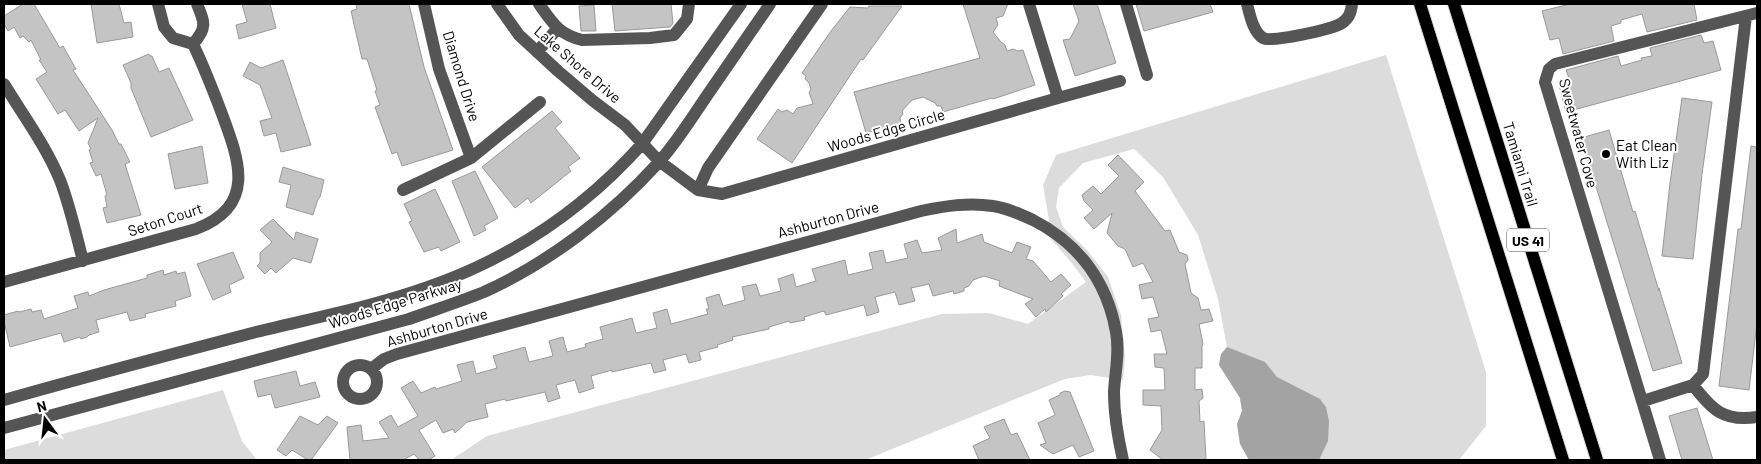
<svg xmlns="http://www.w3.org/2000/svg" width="1761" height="464" font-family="Barlow,sans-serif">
<rect width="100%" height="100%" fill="#fff"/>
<path fill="#dcdcdc" d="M1386 55 1486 372V426L1459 460H1249L1240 444 1237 424 1242 411 1240 398 1219 365 1221 354 1227 347 1218 299 1198 235 1163 177 1134 149 1083 163 1059 188 1056 207 1063 227 1087 250 1108 277 1121 315 1125 358 1123 380 1090 375 1065 379 865 460H451L487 436 942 314 989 313 1028 324 1086 282 1071 262 1050 238 1049 220 1043 185 1056 155Z
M223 390 242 441 257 460H4V450Z"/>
<path fill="#a3a3a3" d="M1227 347 1265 362 1277 377 1320 399 1326 407 1329 421 1328 441 1319 460H1249L1240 444 1237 424 1242 411 1240 398 1219 365 1221 354Z"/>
<path fill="#c4c4c4" stroke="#999" d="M23 4H34L60 48 63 46 76 69 73 70 112 130 119 144H121L130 162 125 164 141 215 107 223 103 208 107 207 105 196 107 195 101 174 96 176 90 163 93 162 89 150 91 149 88 143 98 118 79 131 65 110 58 114 36 79 47 72 39 60H41L31 40 29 42 23 36 20 38 14 27 8 31 4 24V16Z
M91 4H119L124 23 131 22 133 37 97 43Z
M242 4H270L276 28 239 39 236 25 247 22Z
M356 4H409L424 67 453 150 402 166 397 152 392 154 375 107 380 105 375 91 377 90 367 59H362L351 11 357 9Z
M612 4H671L673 23 670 27 615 31Z
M963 4H1008L1003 16 996 18 998 25 993 32 1001 42 1005 45 1007 51 1013 49 1018 51 1023 50 1035 85 993 99 992 98 943 112 941 106H937L935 103 923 97 912 100 902 111 903 114 900 118 901 124 866 133 854 92 980 58Z
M1073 4H1097L1116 63 1075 76 1063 40 1070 39 1079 21Z
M1136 4H1210L1213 12 1144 31Z
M1570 4H1694L1697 20 1647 32 1642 14 1621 20V23L1611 26 1614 41 1563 54 1559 38 1550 40 1542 11Z
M594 5 596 31H581L579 6Z
M869 6H902L863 60 861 59 792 163 757 139 778 109 782 112 787 110 793 114 797 108 813 104 809 92 811 89 809 83 805 79 806 76 802 73 831 31 850 7 868 8Z
M1701 35 1704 43 1713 41 1721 70 1566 112 1558 81 1569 78 1566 70 1618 56 1621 66 1642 60 1641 58 1652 56 1650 48Z
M149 54 150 56H152L159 72 169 68 193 120 151 137 131 88V83L123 65Z
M283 60 311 145 281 152 276 133 264 136 260 121 272 118 260 85 243 76 250 62 261 68Z
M1682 98 1712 102 1702 174 1693 259 1662 256 1670 183Z
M552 111 562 122 555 128 580 158 568 167 571 171 531 203 528 198 515 208 482 167Z
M1609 130 1633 212 1635 211 1659 291V288L1682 363 1653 371 1581 138Z
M202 146 208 183 175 189 168 154Z
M1751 146 1757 147V323L1749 390 1719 386 1738 229H1741Z
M1118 155 1144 182 1135 191 1165 231 1170 230 1179 252 1187 255 1188 260 1185 264 1191 293 1198 298 1201 310 1209 309 1213 321 1199 324 1203 344 1202 345V368H1195V390L1202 389 1203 398 1199 401 1200 422 1204 421 1206 460H1163L1150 450 1162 430 1161 406 1143 405V390H1165L1164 368 1155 367 1154 354H1167L1161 330 1151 332 1148 319 1159 317 1153 297 1142 299 1139 285 1153 282 1143 263 1133 267 1125 249 1118 246 1107 233 1112 213 1094 229 1084 218 1093 210 1084 201 1082 195 1093 186 1101 194 1119 176 1108 165Z
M283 167 324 180 320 197 318 199 313 215 286 207 291 185 279 182Z
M475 171 498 218 484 226 486 230 474 236 452 181Z
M435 189 460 242 441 251 439 247 424 252 409 222 412 221 404 204Z
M273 219 294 240 296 232 318 239 311 263 293 258 276 273 271 268 265 274 257 266 260 263V253L272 242 260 230Z
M956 229 957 243 982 234 984 242 1012 253 1017 242 1031 247 1026 259 1033 261 1051 282 1061 274 1071 285 1061 294 1063 296 1046 312 1045 309 1036 317 1025 304 1033 299 999 286 1000 281 984 276 973 280 969 286 964 288V291L954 294 953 291 933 296 929 284 911 288 915 301 899 305 895 292 875 297 879 312 867 316 864 305 826 315 824 311 804 317 805 320 790 323 789 321 769 327V329L732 337 733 340 717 345 718 347 699 352 701 360 689 363 686 354 663 360 666 370 654 373 651 363 612 372V370L591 376 594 388 579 393 575 380 556 385 560 398 548 402 545 392 506 401 505 399 485 404 488 417 467 422 455 433 453 429 443 433 436 420 419 430 435 456 428 460H419L414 454 403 460H350L347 427 361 425 363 441 389 438 379 422 391 415 398 427 418 416 401 388 413 381 421 393 435 387 436 389 462 381 457 365 473 361 476 374 497 368 493 356 525 347 529 362 553 356 549 341 563 337 567 352 586 347 585 344 603 339 600 327 632 318 636 333 657 328 653 313 667 309 671 324 708 314 706 309H709L706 298 719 294 723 306 745 300 742 287 756 284 760 296 781 291 778 279 793 274 796 287 816 281 812 269 845 260 848 275 873 269 869 253 883 250 886 263 908 258 904 244 917 240 922 253 942 250 938 238Z
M233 252 244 278 229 285 231 292 213 300 197 264Z
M163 270 164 275 176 271 177 274 185 272 191 296 175 301 176 306 145 314 146 317 130 321 127 312 96 320 99 332 89 335 87 337 81 339 80 337 64 342 61 333 10 347 4 321V315L18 311 19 312 31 309 32 312 41 310 44 319 78 308 74 296 88 292 89 296 104 290 147 278V275Z
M296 371 300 386 315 382 320 397 275 408 271 394 258 397 254 381Z
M1065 391 1070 392 1094 451 1079 457 1073 445 1053 454 1040 445 1046 443 1038 423 1055 415 1049 400 1060 395V393Z
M1697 408 1713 460H1682L1669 416Z
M300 416 318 425 327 416 338 423 311 460H308L292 450 286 456 277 450Z
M1004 419 1011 435 1017 433 1030 460H979L973 446 990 438 984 427Z"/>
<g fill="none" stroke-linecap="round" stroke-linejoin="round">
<g stroke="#dbdbdb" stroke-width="14">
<path id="major" d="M1420 4 1563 460
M1454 4 1597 460"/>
</g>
<path stroke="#555" stroke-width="12" d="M158 4 164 27 173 38 193 44C207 28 205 23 197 4
M424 4 439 69 471 158
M497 4 519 35 558 71 592 100 625 125 659 161 698 190 722 194 1058 98 1029 4
M539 4C552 22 558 34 582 40L650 38 674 35 687 19 689 4
M1126 4 1147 75
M1247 4C1250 15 1253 32 1263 38 1271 43 1333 29 1342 23 1349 18 1351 13 1352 4
M537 52 557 29
M4 84C23 115 46 146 60 180 70 206 76 234 83 261
M1058 98 1120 81
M403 190 471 158 540 102
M698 190 708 168 822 4
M4 282 196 229C256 206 240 162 222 114 213 90 204 67 193 44
M343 382a17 17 0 1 1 34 0a17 17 0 1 1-34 0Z
M371 369 384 359 397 354 921 211C945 206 969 202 993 206 1007 208 1020 214 1033 220 1078 243 1107 281 1116 332 1120 352 1115 372 1114 392 1114 416 1118 438 1123 460
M1693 385C1712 410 1724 422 1757 417
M4 400C88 376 172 354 256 332 313 318 372 307 428 287 511 258 583 210 642 144L741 4
M1643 401 1693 385 1703 374 1746 16
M4 428 409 319C434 310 459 302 484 292 550 262 611 215 659 162 677 142 691 119 706 97 727 66 749 35 770 4
M1660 460 1545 82 1549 69 1555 64 1757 13"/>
<use href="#major" stroke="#000" stroke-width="12"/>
</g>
<circle fill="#000" stroke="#fff" stroke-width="2" cx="1606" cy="154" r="5"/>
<g text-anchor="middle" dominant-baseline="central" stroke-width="4" stroke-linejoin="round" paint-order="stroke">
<rect fill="#fff" stroke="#4c4c4c" stroke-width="1" x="1507" y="228.5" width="42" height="23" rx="4"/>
<g font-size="14" font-weight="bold" fill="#000">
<text x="1528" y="240">US 41</text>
</g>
<g font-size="15" fill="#000" stroke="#fff">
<text transform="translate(578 64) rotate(41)">Lake Shore Drive</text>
<text transform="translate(462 76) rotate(73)">Diamond Drive</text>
<text transform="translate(886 130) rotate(-16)">Woods Edge Circle</text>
<text transform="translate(1579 133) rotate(75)">Sweetwater Cove</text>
<text transform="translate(1521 164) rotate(73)">Tamiami Trail</text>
<text transform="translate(165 219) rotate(-18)">Seton Court</text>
<text transform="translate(828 219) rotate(-15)">Ashburton Drive</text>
<text transform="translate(395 303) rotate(-17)">Woods Edge Parkway</text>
<text transform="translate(437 327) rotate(-16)">Ashburton Drive</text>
</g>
<g font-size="15" fill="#000" stroke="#fff" text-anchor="start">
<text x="1616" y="145">Eat Clean<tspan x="1616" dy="17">With Liz</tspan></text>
</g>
</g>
<rect width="1761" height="464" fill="none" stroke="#000000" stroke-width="10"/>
<g transform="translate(45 419) rotate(345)" stroke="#ffffff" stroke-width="4" paint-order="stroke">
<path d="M0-4L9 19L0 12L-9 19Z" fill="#000000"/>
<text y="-8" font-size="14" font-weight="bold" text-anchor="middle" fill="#000000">N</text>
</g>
</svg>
